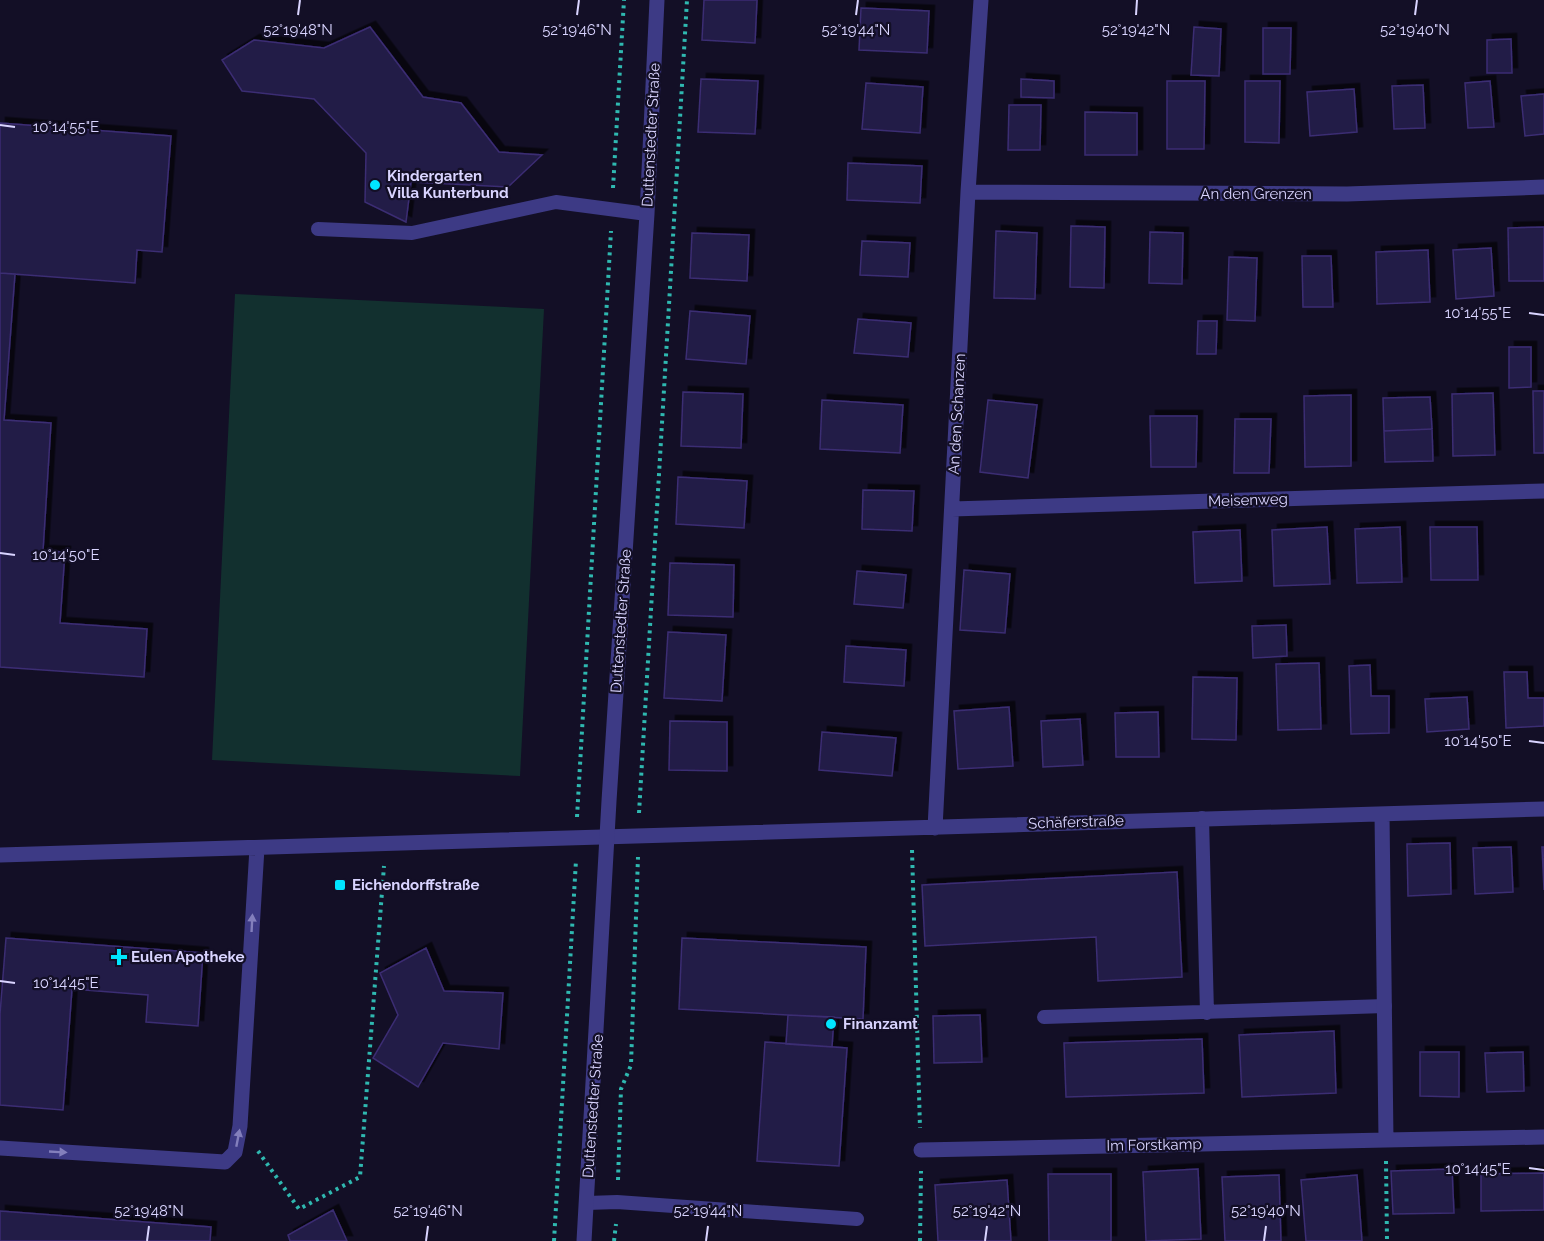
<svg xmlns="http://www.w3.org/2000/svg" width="1544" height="1241" font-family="Raleway,sans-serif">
<defs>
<filter id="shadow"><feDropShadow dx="5.5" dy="-5.5" stdDeviation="0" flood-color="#0009"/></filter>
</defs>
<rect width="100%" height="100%" fill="#130f26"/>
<path fill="#12302f" d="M235 294 544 309 520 776 212 760Z"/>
<path fill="#241b47" stroke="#3b2d73" stroke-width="1.5" filter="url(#shadow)" d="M704 0H757L755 43 702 40Z
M861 8 929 11 927 53 859 50Z
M370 27 423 97 461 103 499 152 542 155 508 187 411 182 406 222 365 202 366 153 314 99 242 91 222 60 254 40 324 48Z
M1194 27 1221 29 1219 76 1191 75Z
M1263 28H1291L1290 74H1263Z
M1511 39 1512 73H1487V40Z
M701 79 758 81 755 134 698 132Z
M1021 79 1054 81V98L1021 97Z
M1167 81H1205L1204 149H1167Z
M1245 81H1280L1279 143 1245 142Z
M1490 81 1494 127 1468 128 1465 83Z
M866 83 923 87 920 133 862 129Z
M1423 85 1425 128 1394 129 1392 86Z
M1354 89 1357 132 1310 136 1307 92Z
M1544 94V134L1525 136 1521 96Z
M1009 105H1041L1040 150H1008Z
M1085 112 1137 113V155H1085Z
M0 123 171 136 162 252 137 250 135 283 0 273Z
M848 163 922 166 920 203 847 200Z
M1071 226 1105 227 1104 288 1070 287Z
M1544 227V281H1509L1508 228Z
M996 231 1037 233 1035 299 994 298Z
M1150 232 1183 233 1182 284 1149 283Z
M692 233 749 235 747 281 690 278Z
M862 241 910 243 908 277 860 275Z
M1491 248 1494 296 1456 299 1453 250Z
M1428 250 1430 302 1377 304 1376 252Z
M1302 256H1331L1333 307H1303Z
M1229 257 1257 258 1255 321 1227 320Z
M0 273 15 274 4 420 51 423 43 551 65 552 60 623 147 629 144 677 0 667Z
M690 311 750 316 746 364 686 359Z
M858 319 911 323 908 357 854 353Z
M1198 321H1217L1216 354H1197Z
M1509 347H1531V387L1509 388Z
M1533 391H1544V453H1534Z
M683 392 743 394 741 448 681 446Z
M1493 393 1495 455 1453 456 1452 394Z
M1351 395V466L1305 467 1304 396Z
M1430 397 1432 429 1384 431 1383 398Z
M822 400 903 405 900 453 820 449Z
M988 400 1037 405 1028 478 980 472Z
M1150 416H1197L1196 467H1151Z
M1235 419H1271L1269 473H1234Z
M1432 429 1433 461 1385 462 1384 431Z
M678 477 747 481 744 528 676 524Z
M863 490 914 491 912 531 862 529Z
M1327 527 1330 584 1274 586 1272 530Z
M1400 527 1402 582 1357 583 1355 529Z
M1430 527H1477L1478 580H1431Z
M1240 530 1242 581 1195 583 1193 532Z
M670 563 734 565 733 617 668 615Z
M964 570 1010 574 1005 633 960 630Z
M857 571 906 575 903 608 854 604Z
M1286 625 1287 656 1253 658 1252 626Z
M668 632 726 635 722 701 664 698Z
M846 646 906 650 904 686 844 682Z
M1319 663 1321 729 1278 730 1276 664Z
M1370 665 1371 696H1389V733L1351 734 1349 666Z
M1504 672H1527L1528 698H1544V726L1506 728Z
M1193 677 1237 678 1236 740 1192 739Z
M1467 697 1469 729 1427 732 1425 699Z
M1009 707 1013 766 958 769 954 711Z
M1158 712 1159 757H1116L1115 713Z
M1080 719 1083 765 1043 767 1041 721Z
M670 721 727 722V771L669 770Z
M822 732 896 738 892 776 819 770Z
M1450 843 1451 894 1408 896 1407 844Z
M1511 847 1513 892 1475 894 1473 848Z
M1542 847H1544V890Z
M1177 872 1182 977 1098 981 1096 937 925 946 922 885Z
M6 938 203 953 198 1026 146 1022 148 995 72 989 63 1110 0 1105V1014Z
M682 938 866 947 863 1019 679 1009Z
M426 948 444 991 503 993 499 1049 443 1043 418 1087 373 1058 398 1015 380 973Z
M788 1015 834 1017 832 1047 786 1044Z
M980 1015 982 1062 934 1063 933 1016Z
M1334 1031 1336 1093 1242 1097 1239 1035Z
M1202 1039 1204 1093 1066 1097 1064 1043Z
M765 1042 847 1048 839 1166 757 1161Z
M1420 1052H1459V1097L1420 1096Z
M1523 1052 1524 1091 1487 1092 1485 1053Z
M1198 1169 1201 1239 1146 1241 1143 1172Z
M1452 1169 1454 1213 1393 1214 1391 1171Z
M1544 1173V1210L1481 1211V1174Z
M1048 1174H1111V1241H1049Z
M1279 1175 1281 1241H1225L1222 1177Z
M1357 1175 1362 1241H1306L1301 1180Z
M1007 1180 1011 1241H938L935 1185Z
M333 1210 347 1241H290L288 1235Z
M0 1211 211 1227 210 1241H0Z"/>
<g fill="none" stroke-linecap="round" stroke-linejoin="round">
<path stroke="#2fb8b0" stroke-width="4" stroke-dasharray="3 4.5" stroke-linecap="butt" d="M613 188 624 0
M639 813 687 0
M577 817 611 231
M912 850 920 1128
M258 1151 299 1209 360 1177 384 866
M1386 1161 1387 1241
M618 1180 621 1089 631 1065 638 857
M554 1241 576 860
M614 1241 616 1224
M920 1241 921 1171"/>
<path stroke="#3d3a85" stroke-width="14" d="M318 229 412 233 556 202 647 214
M1202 818 1207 1013
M1044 1017 1385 1006
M587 1203 617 1202 857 1219"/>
<path stroke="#3d3a85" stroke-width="15" d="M968 192 1347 194 1544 187
M952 509 1544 491
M1382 814 1386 1140 1544 1137
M935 828 968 192 981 0
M0 855 1544 809
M0 1148 225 1162 235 1152 240 1126 257 848
M921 1150 1386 1140"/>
<path stroke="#3d3a85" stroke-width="15" d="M584 1241 609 801 647 214 657 0"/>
</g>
<defs><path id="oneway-solid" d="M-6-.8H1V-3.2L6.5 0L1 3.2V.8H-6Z" transform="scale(1.5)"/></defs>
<g fill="#837fbc">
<use href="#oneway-solid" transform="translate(252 923) rotate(-87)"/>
<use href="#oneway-solid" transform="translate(238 1138) rotate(-79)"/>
<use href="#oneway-solid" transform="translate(58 1152) rotate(3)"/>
</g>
<path fill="none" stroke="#d9d4ff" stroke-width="2" d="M298 15 300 0M577 15 579 0M856 15 858 0M1136 15 1137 0M1415 15 1417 0M0 125 15 127M1529 313 1544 315M0 553 15 555M1529 741 1544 743M0 981 15 983M1529 1168 1544 1170M147 1241 149 1226M426 1241 428 1226M706 1241 708 1226M985 1241 987 1226M1264 1241 1266 1226"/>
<g fill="#00e5ff" stroke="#130f26" stroke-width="2">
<circle cx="375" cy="185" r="6"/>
<rect x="334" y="879" width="12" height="12" rx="3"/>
<path d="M116 948h6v6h6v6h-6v6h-6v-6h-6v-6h6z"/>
<circle cx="831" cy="1024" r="6"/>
</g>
<g text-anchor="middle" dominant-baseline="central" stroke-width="4.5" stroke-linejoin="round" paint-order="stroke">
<g font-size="15" fill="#d9d4ff" stroke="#130f26">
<text transform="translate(651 135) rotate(-87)">Duttenstedter Straße</text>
<text x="1256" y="194">An den Grenzen</text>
<text transform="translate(957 414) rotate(-87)">An den Schanzen</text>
<text transform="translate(1248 500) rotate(-2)">Meisenweg</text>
<text transform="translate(621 621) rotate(-86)">Duttenstedter Straße</text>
<text transform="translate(1076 822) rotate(-2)">Schäferstraße</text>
<text transform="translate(593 1106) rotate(-86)">Duttenstedter Straße</text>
<text transform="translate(1154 1145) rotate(-1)">Im Forstkamp</text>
</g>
<g font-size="15" font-weight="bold" fill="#d9d4ff" stroke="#130f26" text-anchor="start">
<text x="387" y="176">Kindergarten<tspan x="387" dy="17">Villa Kunterbund</tspan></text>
<text x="352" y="885">Eichendorffstraße</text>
<text x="131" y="957">Eulen Apotheke</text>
<text x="843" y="1024">Finanzamt</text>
</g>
</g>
<g font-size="15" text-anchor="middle" fill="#d9d4ff" stroke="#130f26" stroke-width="4.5" stroke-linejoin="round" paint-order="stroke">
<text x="298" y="35">52°19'48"N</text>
<text x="577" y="35">52°19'46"N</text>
<text x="856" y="35">52°19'44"N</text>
<text x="1136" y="35">52°19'42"N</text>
<text x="1415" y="35">52°19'40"N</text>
<text x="66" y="132">10°14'55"E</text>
<text x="1478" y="318">10°14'55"E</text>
<text x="66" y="560">10°14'50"E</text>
<text x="1478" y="746">10°14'50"E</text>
<text x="66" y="988">10°14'45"E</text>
<text x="1478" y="1174">10°14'45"E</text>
<text x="149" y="1216">52°19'48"N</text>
<text x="428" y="1216">52°19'46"N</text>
<text x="708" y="1216">52°19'44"N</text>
<text x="987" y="1216">52°19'42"N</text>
<text x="1266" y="1216">52°19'40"N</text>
</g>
</svg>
